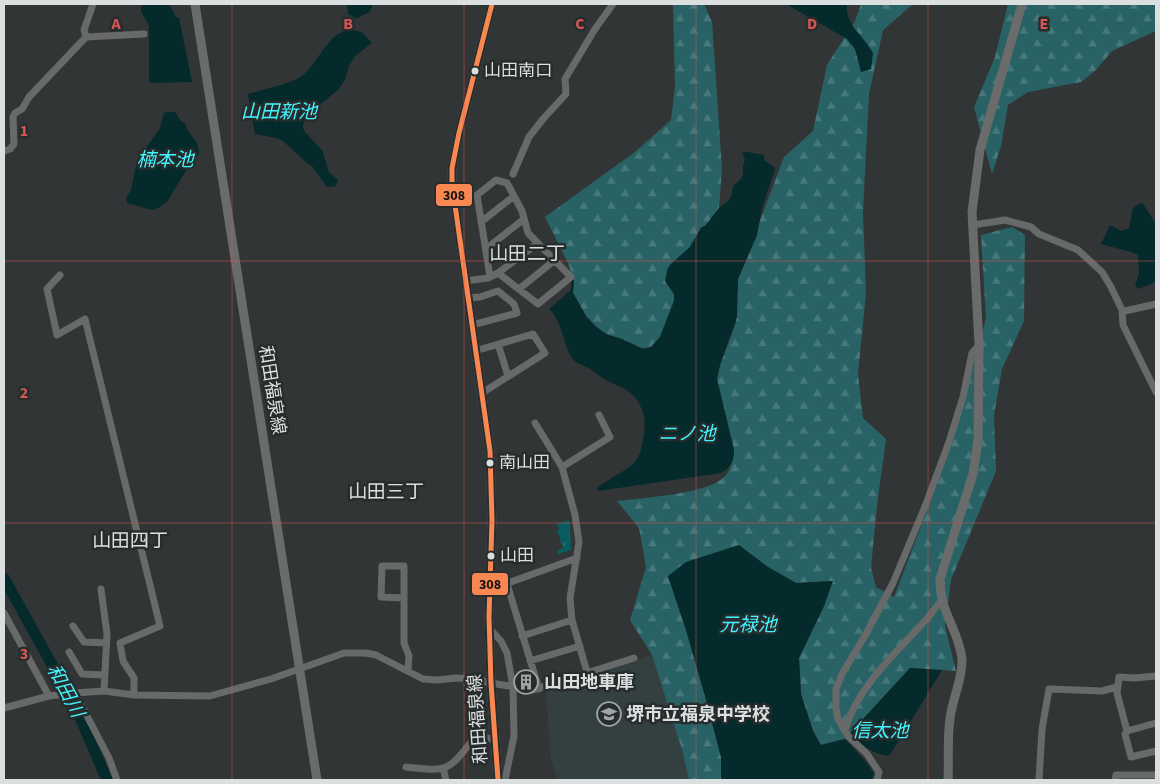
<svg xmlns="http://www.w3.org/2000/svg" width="1160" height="784" font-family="'Source Sans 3','Noto Sans JP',sans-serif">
<defs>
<pattern id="grass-tufts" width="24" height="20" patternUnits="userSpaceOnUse" patternTransform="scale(1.25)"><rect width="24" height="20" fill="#095d61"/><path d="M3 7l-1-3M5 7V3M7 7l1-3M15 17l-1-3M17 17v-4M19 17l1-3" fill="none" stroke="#2c7477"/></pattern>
<pattern id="forest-firs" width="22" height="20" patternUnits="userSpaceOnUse" patternTransform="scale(1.25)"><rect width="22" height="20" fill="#296265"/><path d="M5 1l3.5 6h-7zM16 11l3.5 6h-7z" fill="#47787b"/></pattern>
</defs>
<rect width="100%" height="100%" fill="#323535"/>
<path fill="#343f3f" d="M652 655 682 750 689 780H558L552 762 551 761 546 694 548 689Z"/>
<path fill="url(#grass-tufts)" d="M569 520 570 525 571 550 558 554 557 551 563 548 557 530 559 529 557 524Z"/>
<path fill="url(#forest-firs)" d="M673 4H704L712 22 722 169 719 208 706 225 701 228 690 247 671 264 668 268 665 281 674 294V301L660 337 651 347 641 348 622 339 603 333 586 316 573 293 574 280 567 261 545 217 635 152 671 120 675 87Z
M861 4H913L883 30 869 94 863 212 866 293 858 374 863 418 886 439 877 505 871 568 876 587 894 597 936 487 986 319 981 235 1012 227 1025 235 1024 321 1002 369 994 415 996 471 951 580 945 626 956 671 910 668 845 739 821 745 813 731 801 694 799 658 824 606 832 581 796 583 768 567 668 576 686 630 705 696 721 757V780H689L682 750 652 655 630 620 646 567 639 528 617 501C642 498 706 494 723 478 731 472 733 459 734 450L717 379 720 365 736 323 738 279 757 235 758 226 784 157 813 131 827 65 855 21Z
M1008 4H1156V31L1112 51 1096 70 1081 82 1028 92 1008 105 1001 146 992 174 974 107 995 57Z"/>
<path fill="#042a2c" d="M141 4H169L176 17 179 18 192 82 149 83V26L141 11Z
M347 4H372C372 15 363 13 357 19L348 14Z
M786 4H847C845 25 864 36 873 53L871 69 861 72 855 49 847 39Z
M355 30 363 33 372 43 355 56 349 66 345 80 338 90 309 113 304 119 303 127 305 132 322 150 329 172 338 180 336 186 327 187 312 166 308 164 283 141 276 138 255 134 248 94C264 89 286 85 300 77 320 64 327 28 355 30Z
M168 112H175L181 121 185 123C189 138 198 136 199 154L190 164 167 202 160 207 152 210 127 203 126 199 131 190 136 166 147 146 159 130 164 113Z
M742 152H747L764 155V160L774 167 775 170 762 208 757 235 738 279 737 317 720 365 717 379 734 450C734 461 731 467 721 473L598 491 597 488C609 478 625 472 635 462 641 454 643 443 644 433 647 415 640 397 623 388 617 385 611 383 606 380 600 377 596 372 590 369 586 366 580 365 576 362 564 353 563 321 549 309L571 290V280H574L573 293 586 316 595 326 608 335 622 339 641 348 646 349 651 347 660 337 674 301V294L665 281 668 268 671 264 690 247 701 228 706 225 719 208 727 202 731 197 733 186 741 179 743 174V166L745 159Z
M1142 202 1156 224V282L1138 289 1135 285 1139 274 1138 255 1131 252 1101 244 1110 225 1121 231 1129 228 1133 208Z
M739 545 768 567 796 583 833 581 824 606 799 658 801 694 813 731 821 745 845 739 867 763 874 774 871 780H721V757L705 696 686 630 668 576 686 562Z
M910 668 942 670 890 755C879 758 856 743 851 732Z"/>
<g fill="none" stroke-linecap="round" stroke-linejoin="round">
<path stroke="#042a2c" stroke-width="11" d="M4 578 75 706 107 780"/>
<path stroke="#686969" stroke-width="7" d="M86 37 84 30 93 4
M4 151 10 149 14 144 13 117 15 113 22 109 29 97 86 37 144 34
M513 174 529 137 543 119 566 94 565 79 595 29 613 4
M481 222 514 196
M973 225 1005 220 1031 227 1039 234 1078 250 1102 272 1111 287 1122 310 1123 325 1156 392
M486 249 524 219
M60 275 47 289 57 335 85 319 160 626 120 643 123 661 134 678V695
M490 277 477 195 496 180 507 183 522 211 528 233 571 277 538 304 498 273
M465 281 488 278 498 273 538 243
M519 289 555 260
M468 298 480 297 498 291 514 304 517 313 472 325
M1122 310 1125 311 1156 304
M498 344 508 376
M475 351 533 334 545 353 482 393
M535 423 562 467 575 515 579 542 570 598 572 620 587 672
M562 467 610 437 599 415
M507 584 539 689
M101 589 107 634 104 691
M489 590 577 558
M404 598 381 597 382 566H404V643L409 656 408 670
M4 613 49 696
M73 626 84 642 106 643
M489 628 501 641 507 653 513 687 514 736 505 780
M522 636 572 620
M69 652 82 674 104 675
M530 661 580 646
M75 693 109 758 117 780
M4 708 49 696 75 693 104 691 134 695 210 696 271 679 344 653H366L376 655 423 679 437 680 456 678 475 679 491 683 533 690 634 658
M1156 723 1127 731 1125 734 1131 757 1156 751
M845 730C857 688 893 656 922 624 929 617 935 608 942 600
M1127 731 1117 693 1119 677 1134 678 1156 676
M406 767C450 772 448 771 475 737L495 739
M443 768 446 780
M877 780 879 772 867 754 848 736 838 719 836 707V689L842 674 866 634 893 583 926 504 949 442 963 397 972 353 979 345
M1039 780 1042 729 1049 689 1102 691 1117 687
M1115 780 1116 775H1156"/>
<path stroke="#6a6b6b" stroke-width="9" d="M195 4 317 780
M492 4 459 133 452 168V184L490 451 492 520 489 617 491 683 498 780
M948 780C949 760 947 739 950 719 952 699 963 679 962 659 959 630 939 611 940 579L973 474 978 440 979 345 972 212 980 150 1022 4"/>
<g stroke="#272c2c" stroke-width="9">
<path id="bus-1" d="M492 4 459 133 452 168V184L490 451 492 520 489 617 491 683 498 780"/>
</g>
<use href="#bus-1" stroke="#f88751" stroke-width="5"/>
</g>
<path fill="none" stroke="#d85656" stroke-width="1" stroke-opacity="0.55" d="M232 4V780M464 4V780M696 4V780M928 4V780M4 261H1156M4 523H1156"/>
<defs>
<g id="building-ring" transform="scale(1.25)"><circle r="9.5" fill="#272c2c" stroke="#a0a4a4" stroke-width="1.5"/><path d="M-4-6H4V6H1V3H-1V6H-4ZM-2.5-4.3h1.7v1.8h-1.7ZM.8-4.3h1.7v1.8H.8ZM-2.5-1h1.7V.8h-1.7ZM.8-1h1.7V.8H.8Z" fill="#a0a4a4"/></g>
<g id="school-ring" transform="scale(1.25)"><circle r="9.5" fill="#272c2c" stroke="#a0a4a4" stroke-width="1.5"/><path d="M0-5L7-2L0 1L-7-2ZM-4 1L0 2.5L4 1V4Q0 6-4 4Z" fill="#a0a4a4"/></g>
</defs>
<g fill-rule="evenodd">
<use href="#building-ring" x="526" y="682"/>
<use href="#school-ring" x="609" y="714"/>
</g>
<g fill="#dcdfdf" stroke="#272c2c" stroke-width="2">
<circle cx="475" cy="71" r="4.5"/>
<circle cx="490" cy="463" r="4.5"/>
<circle cx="491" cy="556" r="4.5"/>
</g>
<g text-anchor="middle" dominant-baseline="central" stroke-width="5" stroke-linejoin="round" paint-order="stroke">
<g font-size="17" fill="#dcdfdf" stroke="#272c2c" text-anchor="start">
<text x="484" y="71">山田南口</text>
<text x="499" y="463">南山田</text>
<text x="500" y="556">山田</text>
</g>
<g font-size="18" fill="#dcdfdf" stroke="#272c2c">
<text transform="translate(272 390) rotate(81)">和田福泉線</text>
<text transform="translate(478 719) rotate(-94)">和田福泉線</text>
</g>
<g font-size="18" font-weight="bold" fill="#dcdfdf" stroke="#272c2c" text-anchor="start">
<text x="544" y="682">山田地車庫</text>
<text x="626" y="714">堺市立福泉中学校</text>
</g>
<g font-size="19" font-style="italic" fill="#41f4fd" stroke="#272c2c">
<text x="279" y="112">山田新池</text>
<text x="165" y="160">楠本池</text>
<text x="687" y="434">ニノ池</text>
<text x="748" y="625">元禄池</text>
<text transform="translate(65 691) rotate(62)">和田川</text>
<text x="880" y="731">信太池</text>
</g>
<g font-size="19" fill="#dcdfdf" stroke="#272c2c">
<text x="527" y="254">山田二丁</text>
<text x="386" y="492">山田三丁</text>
<text x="130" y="541">山田四丁</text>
</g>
</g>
<g font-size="16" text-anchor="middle" font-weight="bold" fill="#d85656" stroke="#272c2c" stroke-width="5" stroke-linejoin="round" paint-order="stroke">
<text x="116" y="29">A</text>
<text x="348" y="29">B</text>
<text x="580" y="29">C</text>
<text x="812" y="29">D</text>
<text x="1044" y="29">E</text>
<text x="24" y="136">1</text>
<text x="24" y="398">2</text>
<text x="24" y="659">3</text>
</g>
<g stroke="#272c2c" stroke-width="2">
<rect x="435" y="183" width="38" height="24" rx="5" fill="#f88751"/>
<rect x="471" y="572" width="38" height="24" rx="5" fill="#f88751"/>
</g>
<g font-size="14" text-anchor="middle" font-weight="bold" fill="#111">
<text x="454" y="200">308</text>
<text x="490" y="589">308</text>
</g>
<rect width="1160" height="784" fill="none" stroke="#dcdfdf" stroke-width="10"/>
</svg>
